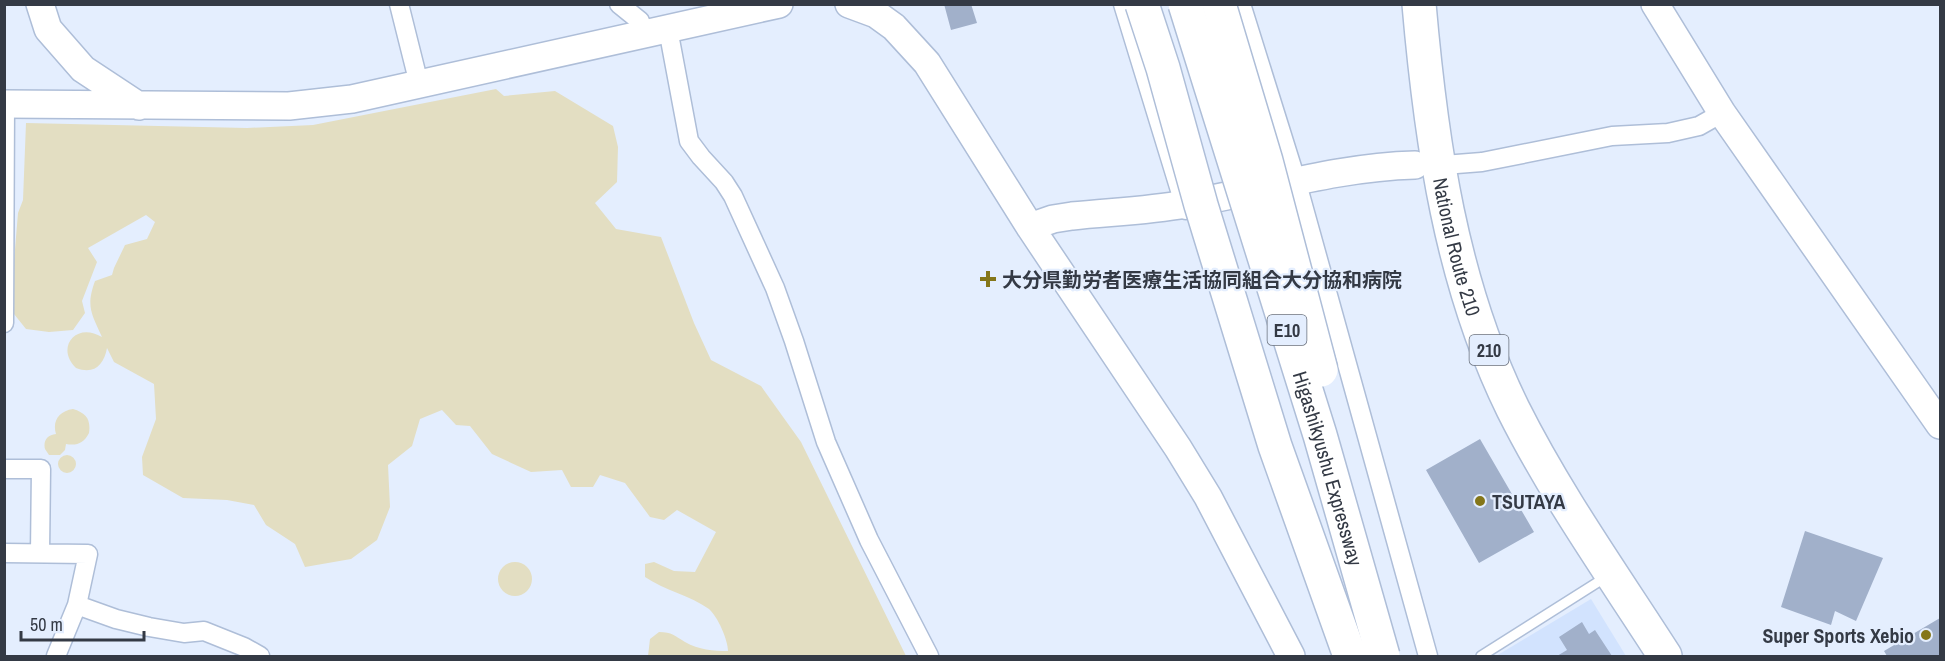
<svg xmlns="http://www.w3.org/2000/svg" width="1945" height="661" font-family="'Archivo Narrow','Noto Sans JP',sans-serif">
<rect width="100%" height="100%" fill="#e4eefe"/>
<path fill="#d2e3fe" d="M1591 599 1626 656H1496Z"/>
<path fill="#e3dec2" d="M496 89 504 96 555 91 613 126 618 147 617 182 595 203 616 229 661 237 694 323 711 360 761 386 801 442 906 656H648L650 639 659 632C672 632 675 636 685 642 699 650 713 651 728 651 728 640 718 617 709 609 691 596 664 590 645 577V564L654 562 674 571 695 572 716 532 677 510 664 520 650 517 625 483 600 475 593 487H571L562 470 531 472 492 454 470 426 456 425 442 410 420 419 412 446 388 465 390 507 377 540 351 559 305 567 295 544 266 525 254 505 227 500 183 498 143 475 142 457 156 419 154 384 114 362 107 348C104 365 94 375 76 368 55 348 76 321 102 337 91 313 86 306 95 281L112 275 114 268 125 245 147 239 155 222 146 215 88 248 97 262 82 301 85 313 73 330 49 332 26 329 14 314 11 298 18 213 23 200 26 123 247 128 313 125Z
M73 409C86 413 91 419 89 433 84 443 77 446 66 444L65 450 60 455H49L45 449C43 441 47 435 56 434 52 421 59 411 73 409Z
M58 464a9 9 0 1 1 18 0a9 9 0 1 1-18 0Z
M498 579a17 17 0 1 1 34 0a17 17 0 1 1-34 0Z"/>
<path fill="#a1b0ca" d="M944 4H971L977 23 951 30Z
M1480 439 1534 532 1479 563 1426 470Z
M1805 531 1883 558 1856 621 1835 611 1831 625 1781 607Z
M1940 618V656H1887L1884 651Z
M1582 622 1589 634 1595 630 1612 656H1557L1567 650 1559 637Z"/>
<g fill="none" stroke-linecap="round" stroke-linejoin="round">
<g stroke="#aebed8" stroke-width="12">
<path id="lane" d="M1481 656 1606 577"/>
</g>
<g stroke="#aebed8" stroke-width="21">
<path id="street" d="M399 4 419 84
M619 4 640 21 643 34
M1123 4 1186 210
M1241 4 1296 180 1428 656
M668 29 689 141 701 157 724 182 733 196 775 288 794 341 826 442 869 540 929 656
M1431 166 1482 162 1612 136 1668 133 1699 126 1722 113
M4 323 5 104
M4 469H41L40 553
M4 553 88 554 77 605 56 656
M77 605 116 619 149 627 184 633 204 631 244 647 260 656"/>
</g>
<g stroke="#aebed8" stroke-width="30">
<path id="secondary" d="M40 4 48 29 83 69 139 106
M849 4 876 14 894 27 927 63 1030 227 1178 448 1208 497 1291 656
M1655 4 1722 113 1940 425
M4 104 289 106 352 99 779 4
M1030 227 1053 219 1072 216C1109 212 1148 211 1185 204 1262 191 1336 167 1415 165"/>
</g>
<g stroke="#aebed8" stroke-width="36">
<g id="highway">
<path id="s1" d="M1419 4C1431 142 1451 283 1513 409 1556 495 1613 575 1665 656"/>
</g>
</g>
<use href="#lane" stroke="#fff" stroke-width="9"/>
<use href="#street" stroke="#fff" stroke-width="18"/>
<use href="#secondary" stroke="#fff" stroke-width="27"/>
<use href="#highway" stroke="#fff" stroke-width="33"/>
<g stroke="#aebed8" stroke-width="36" stroke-linecap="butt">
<g id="highway-bridge">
<path d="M1142 4 1163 68 1201 205 1275 446 1350 656"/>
<path id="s2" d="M1185 4 1320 435 1383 656"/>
<path d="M1219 4 1266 161 1321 370"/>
</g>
</g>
<use href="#highway-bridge" stroke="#fff" stroke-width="33"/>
</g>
<g fill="#847619" stroke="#e4eefe" stroke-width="2">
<path d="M985 270h6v6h6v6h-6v6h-6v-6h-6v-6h6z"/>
<circle cx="1480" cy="501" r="6"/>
<circle cx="1926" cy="635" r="6"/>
</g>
<g text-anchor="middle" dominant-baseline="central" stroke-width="4.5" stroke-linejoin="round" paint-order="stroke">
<g fill="#e4eefe" stroke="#69707c" stroke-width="1.5">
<rect x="1267.5" y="315" width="39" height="30" rx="4.5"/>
<rect x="1469.5" y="335" width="39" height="30" rx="4.5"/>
</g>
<g font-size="18" font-weight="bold" fill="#343a45">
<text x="1287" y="330">E10</text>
<text x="1489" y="350">210</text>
</g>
<g font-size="20" fill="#343a45" stroke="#e4eefe">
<text stroke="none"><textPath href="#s1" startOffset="246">National Route 210</textPath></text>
<text stroke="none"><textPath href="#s2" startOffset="486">Higashikyushu Expressway</textPath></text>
</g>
<g font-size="20" font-weight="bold" fill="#343a45" stroke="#e4eefe" text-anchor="start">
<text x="1002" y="279">大分県勤労者医療生活協同組合大分協和病院</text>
<text x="1492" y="501">TSUTAYA</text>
<text x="1914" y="635" text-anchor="end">Super Sports Xebio</text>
</g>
</g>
<rect width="1945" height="661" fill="none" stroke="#343a45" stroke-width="12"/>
<path d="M21 631v9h123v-9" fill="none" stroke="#343a45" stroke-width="3"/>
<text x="30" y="631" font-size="18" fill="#343a45" stroke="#e4eefe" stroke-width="4.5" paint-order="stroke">50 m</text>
</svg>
